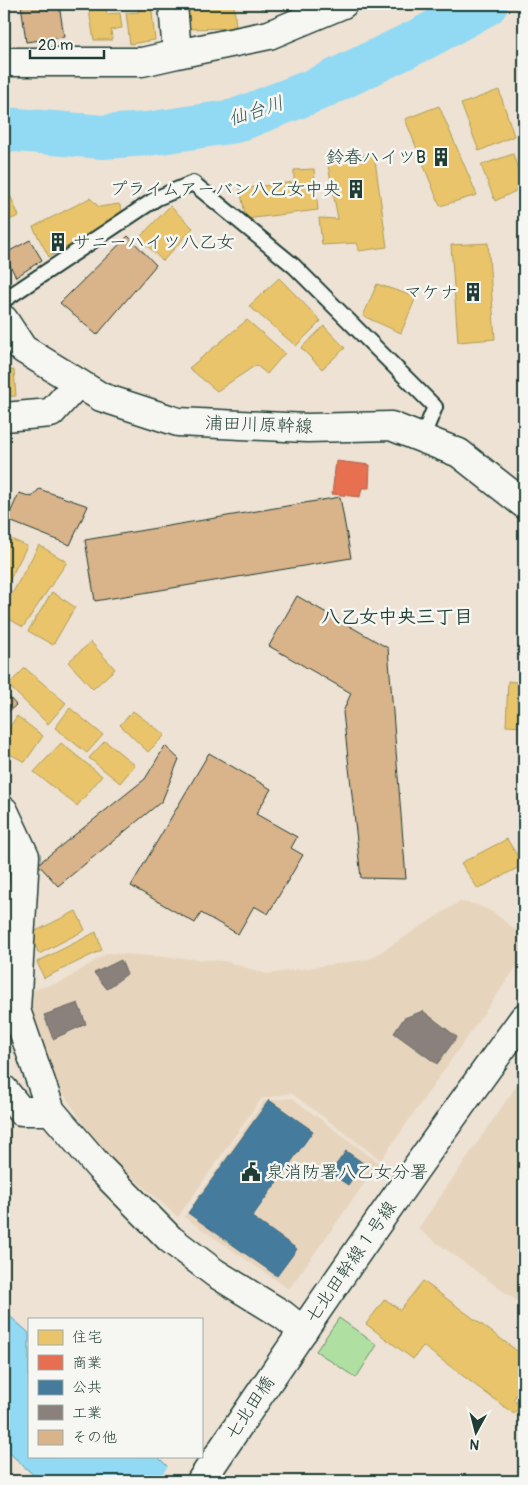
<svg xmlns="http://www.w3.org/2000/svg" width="528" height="1485" font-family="Pangolin,'Klee One',sans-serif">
<rect width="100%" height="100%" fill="#ede2d3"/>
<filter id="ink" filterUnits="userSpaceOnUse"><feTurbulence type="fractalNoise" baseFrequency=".02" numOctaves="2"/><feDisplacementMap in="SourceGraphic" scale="10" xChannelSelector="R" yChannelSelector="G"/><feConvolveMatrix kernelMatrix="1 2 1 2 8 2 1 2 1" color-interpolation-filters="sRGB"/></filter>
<g filter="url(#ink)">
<path fill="#e7d4bd" d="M459 902 475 904 493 912 524 937V956L381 1160 291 1093 261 1099 178 1217 102 1151 59 1087 23 993 64 981 107 953 224 961 267 974 370 959Z
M524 1075V1306L418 1229Z
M292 1098 379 1163 289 1289 184 1217 264 1101Z"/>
<path fill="#afe0a1" stroke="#678e6a" d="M339 1318 377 1345 356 1378 316 1351Z"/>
<path fill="#92d9f4" stroke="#649ba7" d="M4 1311 29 1333V1456H157L182 1481H40L4 1448Z"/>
<path fill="#ede2d3" d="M169 1464 184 1479 185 1481H158Z"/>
<path fill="#e9c46a" stroke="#ac9c5a" d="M88 4H105L107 14 120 13 122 28 111 30 112 40H94Z
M138 4H151L155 40 130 44 126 13 139 12Z
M181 4H234L236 28 184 29Z
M499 90 514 136 479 151 461 104Z
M439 106 477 195 440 206 405 119Z
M374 153 387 247 359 251 357 243 322 245 319 218 338 219 327 160Z
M513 154 524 187 495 201 481 165Z
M314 169 318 210 246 219 240 189 294 182V170Z
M10 195 19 216 4 222V197Z
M90 198 99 207 119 204 124 214 49 257 33 227Z
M170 206 193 228 163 261 139 238Z
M488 243 495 339 458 342 451 245Z
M279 278 321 321 296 346 249 306Z
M377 284 416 297 401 333 363 316Z
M247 320 285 353 267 374 256 365 217 391 189 368Z
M324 326 345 348 322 369 301 348Z
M14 370 16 396 4 397V371Z
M4 536 27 546 4 591Z
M39 545 67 562 23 627 4 616V608Z
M52 592 75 607 53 645 28 631Z
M91 642 115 669 93 689 68 662Z
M25 668 66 703 48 724 8 685Z
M508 681 524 683V727L506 726Z
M70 708 103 735 87 753 55 728Z
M133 711 165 735 148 752 120 725Z
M17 716 43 736 25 762 4 751V735Z
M105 741 135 765 120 783 89 758Z
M61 743 102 776 77 806 34 772Z
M507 839 523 865 478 889 461 863Z
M4 896 14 907 4 918Z
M76 911 85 930 39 954 30 934Z
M4 924 13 941V968L4 970Z
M96 932 102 950 44 978 37 962Z
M423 1281 524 1356V1385L513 1400 521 1405 514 1414 423 1346 413 1359 366 1324 385 1299 400 1310Z"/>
<path fill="#e76f51" stroke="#ab6048" d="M336 461 370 465 369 488H362L360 497 332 494Z"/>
<path fill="#457b9d" stroke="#3a687e" d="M269 1100 313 1131 252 1217 297 1249 277 1276 188 1213Z
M346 1151 363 1163 348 1185 330 1173Z"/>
<path fill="#8a817c" stroke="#6a6d66" d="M121 960 127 974 107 989 94 973Z
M78 1003 86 1024 53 1039 44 1015Z
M423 1011 457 1037 437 1064 394 1033 404 1018Z"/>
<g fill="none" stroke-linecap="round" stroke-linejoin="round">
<path stroke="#92d9f4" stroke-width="44" d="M4 129 103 137 147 134 235 121 320 88 424 38 486 4"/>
</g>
<path fill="#d9b38a" stroke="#1f3d34" d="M21 4H59L64 37 26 42Z
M261 4H299L261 8Z
M128 236 156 265 97 335 60 303Z
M30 240 42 260 16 277 4 254Z
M39 489 88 506 70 545 7 520 19 493 32 497Z
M340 497 351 558 95 601 85 540Z
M297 596 388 648 406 879 361 878 343 712 351 693 269 646Z
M4 691 16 705 7 713 4 711Z
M165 746 179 759 162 801 58 886 38 864 145 779Z
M209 753 271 789 256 814 297 837 291 848 303 855 268 914 254 906 238 934 201 913 195 923 131 886Z"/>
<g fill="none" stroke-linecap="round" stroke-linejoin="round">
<g stroke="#1f3d34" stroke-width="18">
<path id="lane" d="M4 300 157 198 193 183 294 266 435 407 422 438"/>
</g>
<g stroke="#1f3d34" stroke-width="31">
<path id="street" d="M173 4 177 54 269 35 343 4
M4 62H142L177 54
M4 417 51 413 78 383
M4 811 25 856 16 1010 51 1111 100 1168 170 1239 215 1273 283 1315 303 1331
M4 1090 21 1111H51"/>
</g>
<g stroke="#1f3d34" stroke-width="31">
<path id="secondary" d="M4 320 23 349 101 397 178 422 307 428 391 426 459 453 524 504
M201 1481C306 1325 413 1169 524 1018"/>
</g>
<use href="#lane" stroke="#f6f6f2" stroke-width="14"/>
<use href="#street" stroke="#f6f6f2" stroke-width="28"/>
<use href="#secondary" stroke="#f6f6f2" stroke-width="28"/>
</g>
</g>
<defs>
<g id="building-bare" transform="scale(1.5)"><path d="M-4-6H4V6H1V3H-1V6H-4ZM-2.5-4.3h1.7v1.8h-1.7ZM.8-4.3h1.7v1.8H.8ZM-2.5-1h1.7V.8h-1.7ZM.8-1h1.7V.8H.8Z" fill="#1f3d34" stroke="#f6f6f2" stroke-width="2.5" paint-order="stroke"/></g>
<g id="civic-bare" transform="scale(1.5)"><path d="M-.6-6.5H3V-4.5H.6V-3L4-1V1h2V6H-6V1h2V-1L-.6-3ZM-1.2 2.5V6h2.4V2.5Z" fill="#1f3d34" stroke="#f6f6f2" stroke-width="2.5" paint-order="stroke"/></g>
</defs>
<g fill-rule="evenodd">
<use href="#building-bare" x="441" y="157"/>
<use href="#building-bare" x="356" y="189"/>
<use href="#building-bare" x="58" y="242"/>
<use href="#building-bare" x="473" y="292"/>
<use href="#civic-bare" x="251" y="1172"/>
</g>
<g text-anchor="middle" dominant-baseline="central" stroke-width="5" stroke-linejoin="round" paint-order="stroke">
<g font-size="18" fill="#1f3d34" stroke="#f6f6f2" text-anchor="end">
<text x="426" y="157">鈴春ハイツB</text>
<text x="341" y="189">プライムアーバン八乙女中央</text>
<text x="73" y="242" text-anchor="start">サニーハイツ八乙女</text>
<text x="458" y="292">マケナ</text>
<text x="266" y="1172" text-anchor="start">泉消防署八乙女分署</text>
</g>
<g font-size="18" fill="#1f3d34" stroke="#f6f6f2">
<text transform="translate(259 425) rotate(2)">浦田川原幹線</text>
<text transform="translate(351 1262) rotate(-55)">七北田幹線１号線</text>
<text transform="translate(250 1408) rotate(-56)">七北田橋</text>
</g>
<g font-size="19" font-style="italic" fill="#365c5a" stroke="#f6f6f2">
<text transform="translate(256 111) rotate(-18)">仙台川</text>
</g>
<g font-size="19" font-weight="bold" fill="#1f3d34" stroke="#f6f6f2">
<text x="397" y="617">八乙女中央三丁目</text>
</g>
</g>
<rect width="528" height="1485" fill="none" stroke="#f6f6f2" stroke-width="20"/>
<rect x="10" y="10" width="508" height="1465" fill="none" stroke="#1f3d34" stroke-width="2" filter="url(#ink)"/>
<rect x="28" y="1318" width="175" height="140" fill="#f6f6f2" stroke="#a0aca6"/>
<rect x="38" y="1330" width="25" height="15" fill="#e9c46a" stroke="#a0aca6"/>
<text x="72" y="1342" font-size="15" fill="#1f3d34">住宅</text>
<rect x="38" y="1355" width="25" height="15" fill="#e76f51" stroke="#a0aca6"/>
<text x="72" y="1368" font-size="15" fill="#1f3d34">商業</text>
<rect x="38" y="1380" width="25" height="15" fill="#457b9d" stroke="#a0aca6"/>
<text x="72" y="1392" font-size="15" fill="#1f3d34">公共</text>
<rect x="38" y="1405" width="25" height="15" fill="#8a817c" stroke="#a0aca6"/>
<text x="72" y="1418" font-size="15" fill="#1f3d34">工業</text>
<rect x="38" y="1430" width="25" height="15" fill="#d9b38a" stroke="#a0aca6"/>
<text x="72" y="1442" font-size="15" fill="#1f3d34">その他</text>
<g transform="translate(476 1432) rotate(187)" stroke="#f6f6f2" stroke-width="4" paint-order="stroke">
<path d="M0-4L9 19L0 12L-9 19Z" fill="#1f3d34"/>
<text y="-8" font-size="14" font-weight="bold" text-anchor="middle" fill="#1f3d34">N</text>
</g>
<path d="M30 50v8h74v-8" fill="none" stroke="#1f3d34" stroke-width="2.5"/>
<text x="38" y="50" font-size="15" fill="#1f3d34" stroke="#f6f6f2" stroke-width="4" paint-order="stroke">20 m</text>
</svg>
